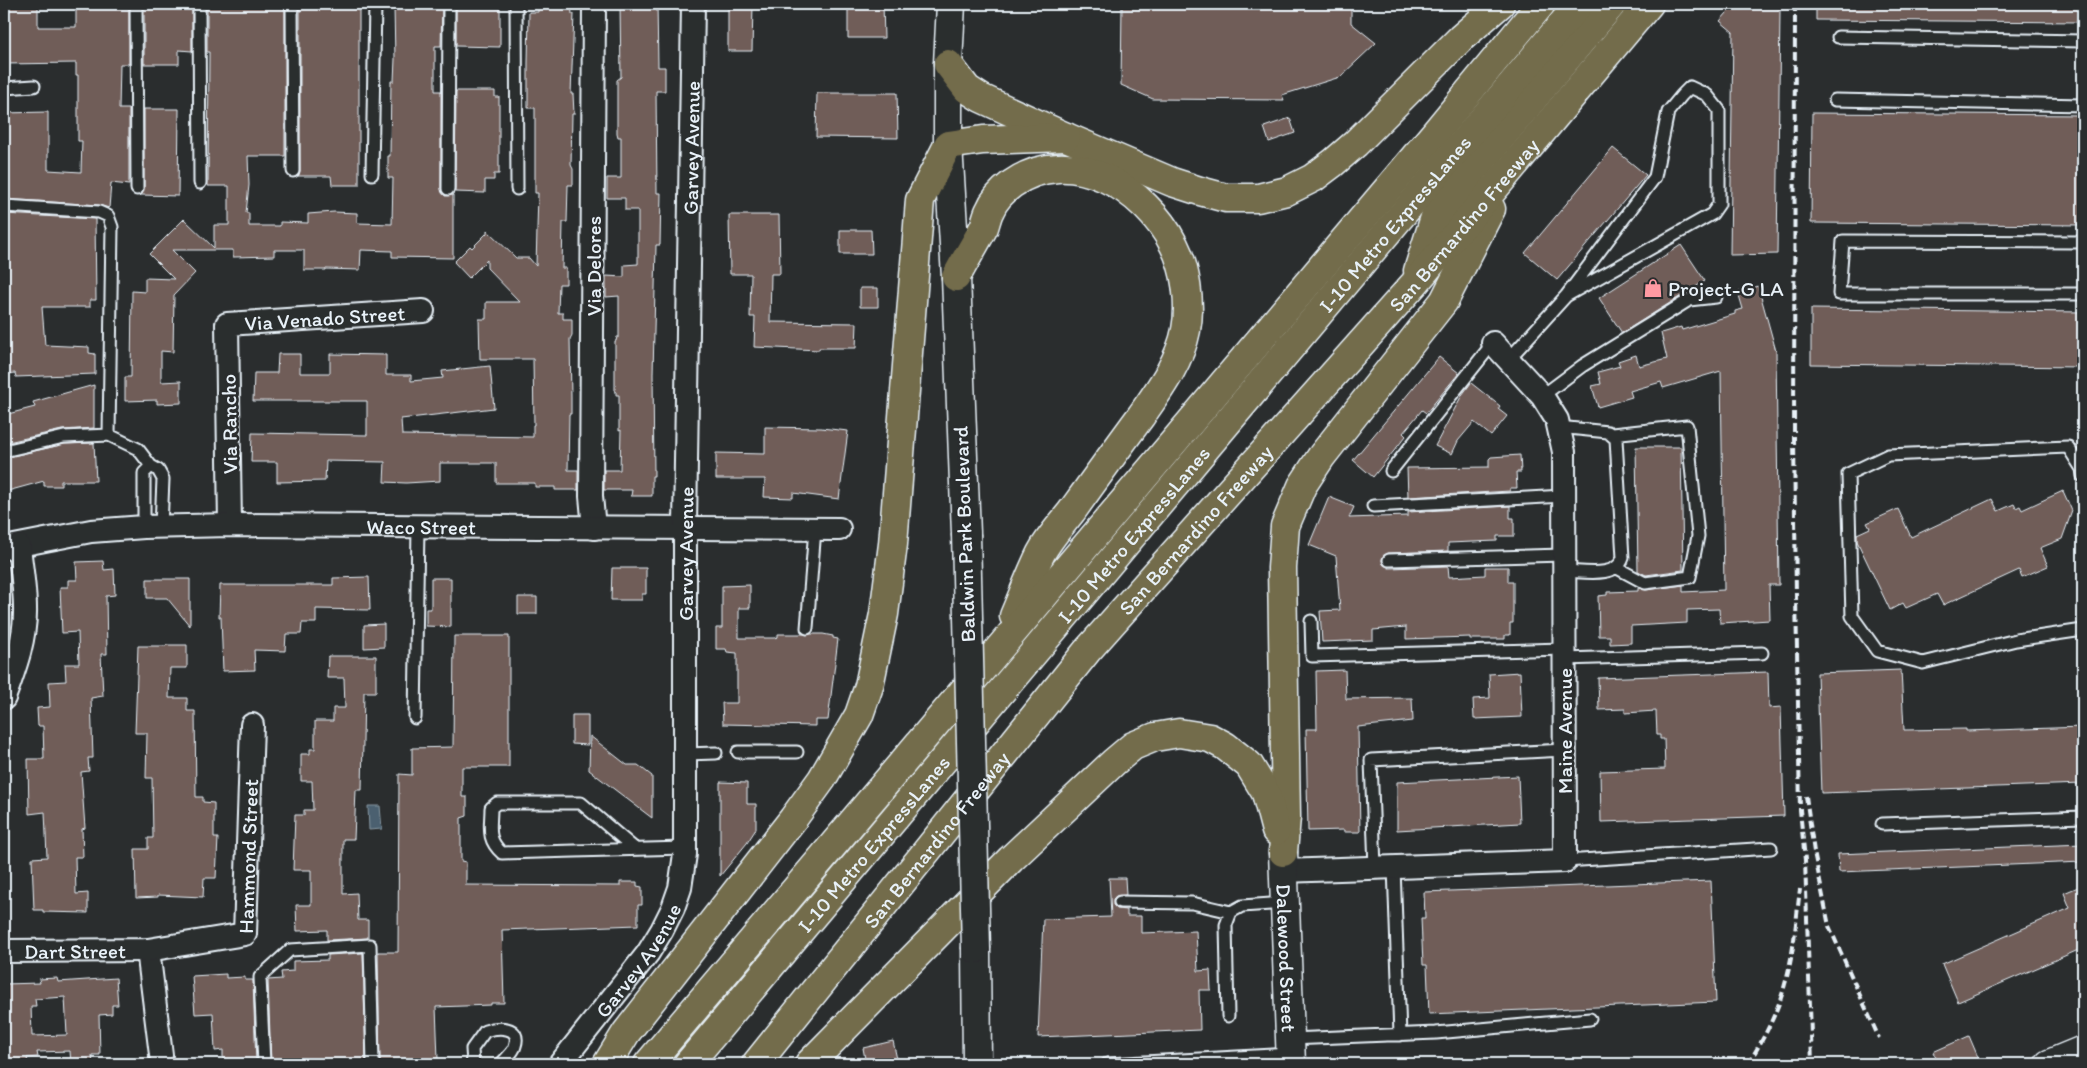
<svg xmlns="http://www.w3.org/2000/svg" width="2087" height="1068" font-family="Itim,sans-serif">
<rect width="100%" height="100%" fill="#2a2d2e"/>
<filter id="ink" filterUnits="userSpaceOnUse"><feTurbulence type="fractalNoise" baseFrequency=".02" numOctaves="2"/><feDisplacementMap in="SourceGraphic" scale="10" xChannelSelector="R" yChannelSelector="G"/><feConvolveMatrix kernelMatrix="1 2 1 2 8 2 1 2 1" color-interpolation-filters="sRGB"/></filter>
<g filter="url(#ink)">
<path fill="#4b616f" stroke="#8a9ba6" d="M368 806H380L382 829 369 830Z"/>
<path fill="#6f5d59" stroke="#e8f1f8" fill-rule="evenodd" d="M4 4H38V27H76V4H129V64H120L119 109H129V185L111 183 109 208 99 205 4 199V113L48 112V170L81 172 82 141H78V75H76V63L4 64Z
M144 4H180V8H192V51L179 50V64H144Z
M209 4H285V156H248L249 185 246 213H249V226H280V222L308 223V214L334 212 357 213V223L392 224 393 178H388V156H390L391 81H394L395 59 394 7H397V4H442L441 46H435V91H441V189L445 196 453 195V258L392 257V251L361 250 360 270 326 269V270H304V250H274V256L233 257V250H172L195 273 174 295 173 352 161 351V382L181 381V403L157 404V400L125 401V377H131L132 291 145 292V278L174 279 149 254 184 219 214 248V225H229V186H208L209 56V52H207V8H209Z
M300 4H359V185H332L331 176H298L300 171Z
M456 4H496V8H500V47L456 46Z
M538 4H571L572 14H574L571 94H573L574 114H572L571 165 573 169V185H568L567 222H563L562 268H566V284H559L558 313H563V319H572V335L570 339 571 397V414H569L568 470H578V490H555V487H535V483H496V463H440V481L406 483 384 482 385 462 326 461 325 481 277 482V462H251L252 433 367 435V401H253L254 373H277L278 354H300V373H330V354L386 355V375H411V381L443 378 442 371 490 366 494 408 401 419 402 435 533 437V425H534L533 359H480L479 319H486V302H520L487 268V260L469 278 454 262 470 246 472 248 487 233V230L516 258H529L536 266 538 193H535V108H528V63L529 12H538Z
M633 4H657L658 67H665V91H656L657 193H661L660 245H656L653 374 654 476H652V496H631L632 490H604V470H620L621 430 619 431V395H616V391H615V341H616L617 337H619V296L606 297V276L624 277V265L638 264V210H625V198H607V178H621V137H618L617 133V80L621 77 620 5H633Z
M728 4H753L752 51H728Z
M848 4H883L884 38H848Z
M1122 4H1351V23L1376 43 1340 77 1282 95 1284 100 1153 99 1121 85Z
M1735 4H1772L1780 10 1777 254 1730 255 1733 32 1720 21Z
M1816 4H2083V22L1816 20Z
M456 91H495V97H499V174H494V180H485V193L455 192Z
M817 93H897L898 138 816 137Z
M144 109H179L178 196 141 195 144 189Z
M1812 113 2083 115V225L1811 223Z
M1290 118 1295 133 1269 142 1264 127Z
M1613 148 1646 175 1557 280 1525 253Z
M4 214 95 219 96 300H90V307H42L45 345 89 347V353L95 354V374L16 377 15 373 4 374Z
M729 215H779L780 274H771L770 322 857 323 856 348H819V350L754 347 755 317H750L751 274H730Z
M840 230H871L872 254H840Z
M1681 245 1705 281 1622 333 1599 298Z
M1758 286 1776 351 1779 585H1769L1770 620 1720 623 1719 609 1687 610V623L1631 626V643L1610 644V636H1599L1598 596 1607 595V592L1638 591V588L1646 590 1683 585V592L1724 590 1721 371 1663 388 1661 382 1630 391 1632 397 1598 407 1592 386 1601 384 1598 372 1620 366 1618 361 1636 355 1639 366 1667 359 1661 333 1681 327 1682 330 1735 314V311L1743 309 1738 292Z
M860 288H878V307H860Z
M1811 309 2083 312V367L1811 364Z
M1439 357 1459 373 1426 413 1422 410 1403 433 1406 436 1373 477 1353 460Z
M1471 383 1500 406 1498 409 1507 416 1491 436 1474 422 1458 441 1452 454 1435 446 1462 395Z
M94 385V428L62 430 8 442 4 425V415L35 407 33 402Z
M765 427 821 428 848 431 839 499 793 493V498L764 497 765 479H716V453L765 454Z
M94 443 96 481H61V486H44V481L4 492V458L65 444Z
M1636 447H1681L1683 570 1646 575 1638 571Z
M1520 455 1521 472H1516L1517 488H1510V491L1408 497 1407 468 1489 467V459L1491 457Z
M2063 491 2072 511 2062 539 2040 548 2048 566 2022 577 2019 570 1943 605 1937 594 1906 608 1903 603 1890 610 1857 541V534L1870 528 1867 523 1898 509 1911 537 1992 499 1998 511 2014 504 2016 508 2020 506 2022 510Z
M1329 497 1354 507 1349 518 1408 516V512L1510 506V518H1514V536H1497V541L1448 543V551L1388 553 1383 556 1382 560 1383 564 1389 568 1448 566 1449 577 1485 575V567H1508V582H1513V623H1510V635H1505V639H1470V637L1406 639V627L1373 630V640L1322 642 1320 611 1340 610 1336 556 1309 545Z
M103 561 104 570 114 569 115 595 106 596 107 654H101L103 696 91 698 93 758H88L89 771 81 772 85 828 82 829 83 857H75L76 894 88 893V913L43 912V910H34L32 858 47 857 45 812 29 814 28 759H44L43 726H38L37 708 50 707 49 682 66 681 65 664H79L78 632 62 633 60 587H68V580H77L76 562Z
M612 568H646V594H642V600H611Z
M369 577 370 610 316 609V623H302L301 634H286L285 651 254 650 255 670 223 671 221 617H219L220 585H333V578Z
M431 578H451V627L426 626V609H431Z
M147 579H190V626L167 598H147Z
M750 585V608H739V638H774L778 637V634H823L833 636V638L838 639 828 720H815V726L723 724 722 703H737V653L727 652 726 649H716V628H722V586Z
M518 597H537V614H518Z
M384 624V647L364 648V625Z
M454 636H509V767H462V797H467V816L461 818V861L466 862V885L620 886V882H637V886L642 887V905H638V925L502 930 504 1003H491V1005L436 1007 438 1059 400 1060V1064H380L378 952H398L399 774 412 775V748L453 747Z
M166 645H187V668H170L169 698H187V711H195L196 797H203V802L214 803V838H218L216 878H204L203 897 158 895V897L136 898 135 849H148V838H153L152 778H146L147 733H135L138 646H166Z
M328 656H376V692H364L362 790H356L354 839H343V894L357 893 358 920H368V938L327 940V930L297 931 296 905H311V870H293L295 815H304V810H313L312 781H301V754H310V749H315V721H333V708H345L344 678H327Z
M1345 670 1346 699 1412 698 1413 721 1358 727 1360 832H1344V830L1308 831 1306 729H1317L1316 671Z
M1901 670 1904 730 1966 729V731L2083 727V784L1821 793 1817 673Z
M1520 672 1522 717 1474 719 1473 699 1490 698 1489 674Z
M1768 672 1769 708 1781 707 1784 816 1601 822 1600 771 1665 769 1664 739H1660V735H1657L1656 711 1625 713V709L1599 710 1598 678Z
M572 715H588V745L572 744Z
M590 736 627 765H638L652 776V818L589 770Z
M1518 776 1520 823 1397 830V782Z
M720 782 747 783V804H756V829L747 843 720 876Z
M2083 844V862L1839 872 1838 854Z
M1109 878H1125L1126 895 1116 896 1113 899V905L1117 909 1127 910V916H1141V933L1196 931 1198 971 1210 970 1211 990H1199L1200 1030 1038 1037 1043 919 1111 917Z
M1711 881 1716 1002 1429 1014 1427 965H1423L1421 918H1425L1424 892Z
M2083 885V948L1958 1002 1942 964 2070 908 2064 893Z
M363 953 366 1064H271L268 980 282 979 281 972 293 971V961L328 960V955Z
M226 974V978L245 977V980H253L256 1064H223V1050L215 1051 213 1013 195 1014 192 976Z
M57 978 58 982 116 978 118 1005H112V1014L99 1015 100 1055H92L93 1064H71L70 1051 37 1052 38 1057 27 1058 28 1063 4 1064V984L40 983 39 979ZM65 997 67 1035 32 1036 31 1006H36L35 999Z
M1969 1036 1981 1064H1939L1933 1052Z
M893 1041 898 1064H866L863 1048Z"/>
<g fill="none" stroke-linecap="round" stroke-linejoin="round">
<g stroke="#e8f1f8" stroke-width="15">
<path id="service" d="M136 4 137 189
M199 4 200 183
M292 4 293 171
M516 4 517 189
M1838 37 2083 41
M4 88 34 86
M1835 100 2083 105
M372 174 375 4
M448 189 449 4
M4 206 99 212 108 216 112 227 109 435
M2083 242 1843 241 1839 294H2083
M1508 360 1566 296 1655 177 1668 112 1682 95 1690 87 1707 95 1719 110V204L1712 214 1566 296
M1542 396 1582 366 1689 300 1716 297
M1558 427 1608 432 1616 439 1623 558C1616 579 1582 571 1564 571
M1612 434 1687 426 1698 536 1690 577 1645 583 1617 568
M4 451 64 437 109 435 138 449 151 466 158 470 163 479 161 527
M1391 471 1493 343
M2083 476 2082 469 2068 447 1888 455 1848 474 1852 616 1877 651 1923 663 2016 640 2083 630
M1373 506 1564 496
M144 527V473L151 466
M1389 560 1564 555
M1311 621 1312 656 1564 649
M807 628 815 529
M1564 659 1762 653
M415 718 418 527
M738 752H797
M685 754 716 753
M1882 824 2083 817
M635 849 581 803H497L491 808C491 827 486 839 502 853L684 848
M1565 861 1771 848
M1394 867 1400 1035
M1375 868 1371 760 1564 750
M1120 902 1192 903 1231 912
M1228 1016 1226 925 1231 912 1242 906 1284 903
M1290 1039 1436 1033 1590 1019
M264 1064 260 977 290 950 370 945 373 1064
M473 1064 472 1049 485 1031C497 1027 522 1025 515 1046 514 1052 505 1059 501 1064
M1107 1064 1290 1054"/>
</g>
<g stroke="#e8f1f8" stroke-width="26">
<g id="minor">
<path d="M594 4 591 496 594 528"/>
<path id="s1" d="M230 525 227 324 423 311"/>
<path id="s2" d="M4 548 91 531 144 527 230 525 839 529"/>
<path d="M4 698C14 670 26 639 25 608 25 588 21 567 19 546"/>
<path d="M1283 871 1565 861 1564 452 1557 420 1542 396 1493 343"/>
<path d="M148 950 161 1055"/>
<path id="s3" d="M4 951 148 950 245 934 252 725"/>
<path id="s4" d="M560 1064 648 953 662 930 673 908 680 888 685 854V527L693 4"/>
</g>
</g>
<g stroke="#e8f1f8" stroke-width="31">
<path id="tertiary" d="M2049 1064 2083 1050"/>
</g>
<g stroke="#e8f1f8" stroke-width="31">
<g id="secondary">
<path d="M951 4 948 64V145L956 277 966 534"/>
<path id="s5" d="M1283 852 1291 1064"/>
<path d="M976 949 977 1064"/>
</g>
</g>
<g stroke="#e8f1f8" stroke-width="31">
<g id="motorway">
<path d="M948 64 967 89 981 98 1066 137 1172 182 1200 191 1226 198H1258L1287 191 1313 178 1333 163 1355 144 1461 38 1500 4"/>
<path d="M1418 271 1435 217 1612 4"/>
<path d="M956 277C965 260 975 244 984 227 986 222 987 215 990 210 994 200 1004 190 1012 184 1071 142 1146 189 1174 245 1186 268 1191 304 1186 330 1180 362 1159 390 1141 416 1118 447 1095 479 1072 511 1062 524 1049 538 1041 553 1031 573 1023 595 1014 616"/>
<path d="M1283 852 1286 817 1282 568 1285 526 1302 486 1321 457 1444 301 1491 209"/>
<path d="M607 1064 626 1033 793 819 822 779 859 715 869 686 884 614 893 544 920 200 948 145 983 140 1066 137"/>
<path d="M648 1064 1435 133 1541 4"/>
<path id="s6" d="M688 1064 1579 4"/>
<path id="s7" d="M756 1064 1087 651 1414 284 1649 4"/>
<path d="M809 1064 1011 859 1114 762 1133 746 1155 737 1179 733 1210 738 1225 746 1249 765 1266 793 1276 831"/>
</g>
</g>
<use href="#service" stroke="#2a2d2e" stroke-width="11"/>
<use href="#minor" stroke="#2a2d2e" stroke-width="22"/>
<use href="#tertiary" stroke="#2a2d2e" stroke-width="28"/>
<use href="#secondary" stroke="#2a2d2e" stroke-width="28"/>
<use href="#motorway" stroke="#736c4b" stroke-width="28"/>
<path stroke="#e8f1f8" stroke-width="4" stroke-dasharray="8 4" stroke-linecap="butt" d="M1795 4 1794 439 1796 596 1800 810 1805 860 1812 1064
M1806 796 1814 852 1829 926 1879 1038
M1748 1064C1763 1040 1778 1012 1785 984 1794 953 1796 921 1800 889"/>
<g stroke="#e8f1f8" stroke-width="31" stroke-linecap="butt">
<path id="secondary-bridge" d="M966 534 976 949"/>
</g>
<use href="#secondary-bridge" stroke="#2a2d2e" stroke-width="28"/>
</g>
</g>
<defs>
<g id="shop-bare" transform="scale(1.5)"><path d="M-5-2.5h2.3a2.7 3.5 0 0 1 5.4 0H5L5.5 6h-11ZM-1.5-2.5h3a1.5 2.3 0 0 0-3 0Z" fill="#ff9aa2" stroke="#2a2d2e" stroke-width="2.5" paint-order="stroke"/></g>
</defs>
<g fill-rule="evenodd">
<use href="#shop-bare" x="1653" y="288"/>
</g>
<g text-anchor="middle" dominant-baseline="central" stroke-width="5" stroke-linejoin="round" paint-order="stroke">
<g font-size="21" fill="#e8f1f8" stroke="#2a2d2e">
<text stroke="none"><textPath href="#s4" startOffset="955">Garvey Avenue</textPath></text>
<text stroke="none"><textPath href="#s6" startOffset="1098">I-10 Metro ExpressLanes</textPath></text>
<text stroke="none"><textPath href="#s7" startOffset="1098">San Bernardino Freeway</textPath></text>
<text transform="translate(593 266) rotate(-90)">Via Delores</text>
<text stroke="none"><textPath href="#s1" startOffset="299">Via Venado Street</textPath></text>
<text transform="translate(229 424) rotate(-91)">Via Rancho</text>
<text stroke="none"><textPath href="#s2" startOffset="419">Waco Street</textPath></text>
<text stroke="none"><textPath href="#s7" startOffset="692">San Bernardino Freeway</textPath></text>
<text stroke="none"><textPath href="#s6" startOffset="692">I-10 Metro ExpressLanes</textPath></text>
<text transform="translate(964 534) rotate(-92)">Baldwin Park Boulevard</text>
<text stroke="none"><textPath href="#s4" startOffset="549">Garvey Avenue</textPath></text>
<text transform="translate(1564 731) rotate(-90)">Maine Avenue</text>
<text stroke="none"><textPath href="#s7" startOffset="288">San Bernardino Freeway</textPath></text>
<text stroke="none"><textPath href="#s6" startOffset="288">I-10 Metro ExpressLanes</textPath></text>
<text stroke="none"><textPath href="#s3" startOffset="320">Hammond Street</textPath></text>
<text stroke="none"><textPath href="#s3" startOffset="71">Dart Street</textPath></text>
<text stroke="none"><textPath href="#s5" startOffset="106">Dalewood Street</textPath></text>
<text stroke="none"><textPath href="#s4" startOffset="130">Garvey Avenue</textPath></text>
</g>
<g font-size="21" fill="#e8f1f8" stroke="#2a2d2e" text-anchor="start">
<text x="1668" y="288">Project-G LA</text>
</g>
</g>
<rect width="2087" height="1068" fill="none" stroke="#2a2d2e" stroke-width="20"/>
<rect x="10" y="10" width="2067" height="1048" fill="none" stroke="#e8f1f8" stroke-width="2" filter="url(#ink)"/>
</svg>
